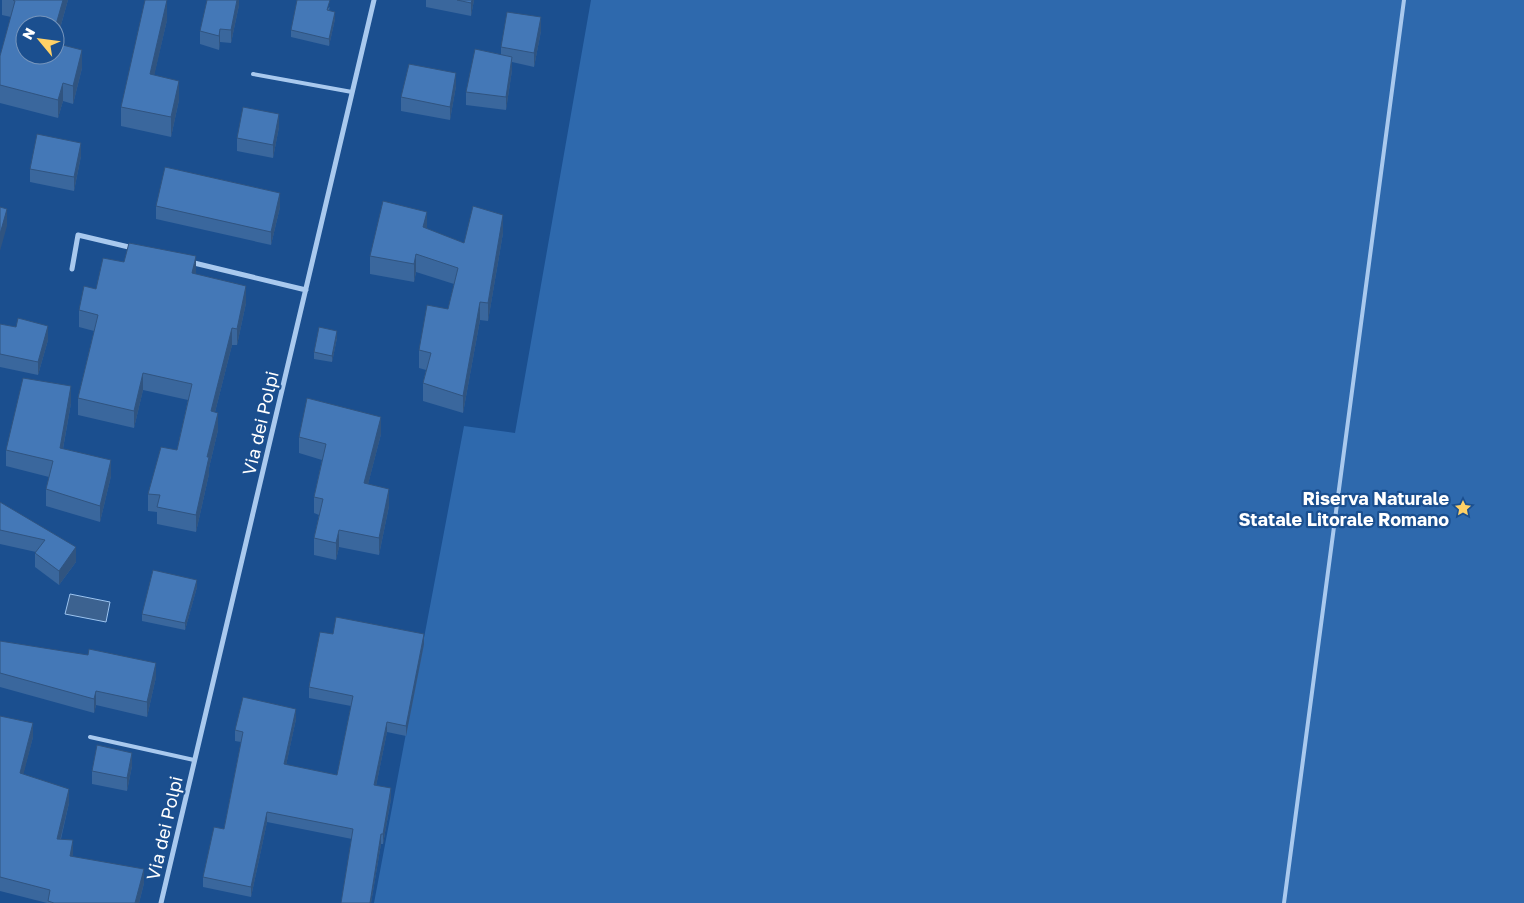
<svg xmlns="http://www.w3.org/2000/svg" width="1524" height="903" font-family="'Golos Text',sans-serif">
<rect width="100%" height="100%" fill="#1b4f8f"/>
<path fill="#2e69ad" d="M591 0H1524V903H374L464 426 515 433Z"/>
<path fill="#3c6290" stroke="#9cc4f0" d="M70 594 110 602 106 622 65 614Z"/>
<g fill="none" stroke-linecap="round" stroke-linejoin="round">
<path stroke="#a9c9ee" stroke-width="4" d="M253 74 352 92
M90 737 194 760
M1284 903 1404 0"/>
<path stroke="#a9c9ee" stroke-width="5" d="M190 262 306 290
M72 269 78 235 133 248
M161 903 374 0"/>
</g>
<path fill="#3a679d" d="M2 0H68L56 43 82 68 73 104 63 101 58 118 0 103V56L11 17 2 15Z
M239 0V5L231 43 220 42 219 50 200 44V31Z
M426 0H474L471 16 426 7Z
M330 7 329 10 335 19 329 46 291 37V30Z
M167 20 154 75 179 100 171 137 121 126V107Z
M541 31 534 67 512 62V70L506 110 466 105V92L501 55V47Z
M456 86 450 120 401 111V97Z
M279 127 273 158 237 151V138Z
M81 156 74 191 30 182V169Z
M156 206 280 207 271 245 156 219Z
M427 229 464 243 503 233 488 321 480 320 463 413 423 401V383L426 370 419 368V350L448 309 454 284 416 272 414 282 370 274V256Z
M124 262 196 274 246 303 237 345H232L215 412 218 430 209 468V474L196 532 157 524V512L148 511V494L177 450 188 400 143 390 134 428 78 415V398L94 331 79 327V310L96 289Z
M0 324 16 327 48 340 38 375 0 367Z
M337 338 332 362 314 359V352Z
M71 403 63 449 111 476 100 522 46 506V489L49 477 6 466V450Z
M381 434 368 484 389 506 379 555 339 547 336 560 314 555V538L319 515 314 513V497L322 460 299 453V437Z
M0 502 76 562 59 585 35 567V553L36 552 0 544Z
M197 587 185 630 142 621V614Z
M333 634 424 644 406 736 387 732 376 786 391 799 383 844H381L371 903H341L352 839 267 822 251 897 203 887V877L224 829 241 742 235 741V730L296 719 286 765 337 775 351 706 309 698V687Z
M0 641 156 677 147 717 96 705 94 713 0 687Z
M0 716 33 737 23 774 69 803 61 839 73 854 72 857 144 883 139 903H47L0 891Z
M132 766 127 791 92 784V771Z"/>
<path fill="#305480" d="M63 0H68L55 46V28Z
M167 0V20L150 94V74Z
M237 0H239V5L231 43V30Z
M472 0H474L471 16V3Z
M335 12V19L329 46V39Z
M541 17V31L534 67V53Z
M220 29V42L219 50V36Z
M82 50V68L73 104V86Z
M512 57V70L506 110V97Z
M456 73V86L450 120V107Z
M179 81V100L171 137V117Z
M63 83V101L58 118V100Z
M279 114V127L273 158V145Z
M81 143V156L74 191V177Z
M280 193V207L271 245V232Z
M7 209V226L0 251V234Z
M427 212V230L423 227Z
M503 215V233L488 321V303Z
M416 254V272L414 282V264Z
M196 256V273L192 290V273Z
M246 286V303L237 345V329Z
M480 302V320L463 413V396Z
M48 326V340L38 375V362Z
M232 328V345L211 428V411Z
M337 331V338L332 362V356Z
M143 373V390L134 428V411Z
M71 386V403L60 465V448Z
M218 413V430L209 468V474L196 532V515L207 457Z
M381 417V434L364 500V483Z
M111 460V476L100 522V506Z
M389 489V506L379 555V538Z
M339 530V547L336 560V543Z
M76 547V562L59 585V571Z
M197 580V587L185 630V623Z
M424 634V644L406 736V726Z
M156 663V677L147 717V702Z
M96 691V705L94 713V699Z
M296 709V719L284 775V764Z
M387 722V732L374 796V785Z
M33 723V737L20 788V773Z
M132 753V766L127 791V778Z
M391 788V799L383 844V834Z
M69 789V803L57 853V839Z
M267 812V822L251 897V887Z
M381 834V844L371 903H370Z
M73 840V854L70 870V856Z
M144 869V883L139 903H135Z"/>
<path fill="#4478b7" stroke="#305480" d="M13 0H63L55 28V25H25V55H55V43L82 50 73 86 63 83 58 100 0 85V56L15 1Z
M145 0H167L150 74 179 81 171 117 121 107Z
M207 0H237L231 30 220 29 219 36 200 31Z
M297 0H330L327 10 335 12 329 39 291 30Z
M457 0H472L471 3Z
M507 12 541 17 534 53 501 47Z
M475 49 512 57 506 97 466 92Z
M409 64 456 73 450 107 401 97Z
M243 107 279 114 273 145 237 138Z
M37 134 81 143 74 177 30 169Z
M165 167 280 193 271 232 156 206Z
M383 201 427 212 423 227 464 243 473 206 503 215 488 303 480 302 463 396 423 383 431 353 419 350 427 305 448 309 458 268 416 254 414 264 370 256Z
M0 207 7 209 0 234Z
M129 243 196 256 192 273 246 286 237 329 232 328 211 411 218 413 207 457H209L196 515 157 507 160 495 148 494 161 447 177 450 192 384 143 373 134 411 78 398 98 315 79 310 84 286 96 289 103 258 124 262Z
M18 318 48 326 38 362 0 354V324L16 327Z
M319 327 337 331 332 356 314 352Z
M23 378 71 386 60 448 111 460 100 506 46 489 53 461 6 450Z
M307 398 381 417 364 483 389 489 379 538 339 530 336 543 314 538 323 499 314 497 326 444 299 437Z
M0 502 76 547 59 571 35 553 45 540 0 530Z
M153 570 197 580 185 623 142 614Z
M336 617 424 634 406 726 387 722 374 785 391 788 383 834H381L370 903H341L353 829 267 812 251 887 203 877 214 827 224 829 243 732 235 730 243 697 296 709 284 764 337 775 353 696 309 687 320 632 333 634Z
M0 641 88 655 89 649 156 663 147 702 96 691 94 699 0 673Z
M0 716 33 723 20 773 69 789 57 839 73 840 70 856 144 869 135 903H54L48 901 50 890 0 877Z
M97 745 132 753 127 778 92 771Z"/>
<defs>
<g id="sight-bare" transform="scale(1.35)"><path d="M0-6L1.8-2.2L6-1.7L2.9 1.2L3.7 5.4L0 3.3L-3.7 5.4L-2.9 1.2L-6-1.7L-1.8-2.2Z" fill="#ffd166" stroke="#1b4f8f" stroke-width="2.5" paint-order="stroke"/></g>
</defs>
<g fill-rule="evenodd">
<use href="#sight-bare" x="1463" y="508"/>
</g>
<g text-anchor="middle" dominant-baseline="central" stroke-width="4.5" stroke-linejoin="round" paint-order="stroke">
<g font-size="18" fill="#fff" stroke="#1b4f8f">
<text transform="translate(260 423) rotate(-77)">Via dei Polpi</text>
<text transform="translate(164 828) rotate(-77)">Via dei Polpi</text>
</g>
<g font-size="18" font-weight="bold" fill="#fff" stroke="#1b4f8f" text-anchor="end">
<text x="1449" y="498">Riserva Naturale<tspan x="1449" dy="21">Statale Litorale Romano</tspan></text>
</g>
</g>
<g transform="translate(40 40) rotate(299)"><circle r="24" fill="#1b4f8f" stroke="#7695bc"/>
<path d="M0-4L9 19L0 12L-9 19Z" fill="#ffd166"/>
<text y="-8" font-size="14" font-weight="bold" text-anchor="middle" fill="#ffffff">N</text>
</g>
</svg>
